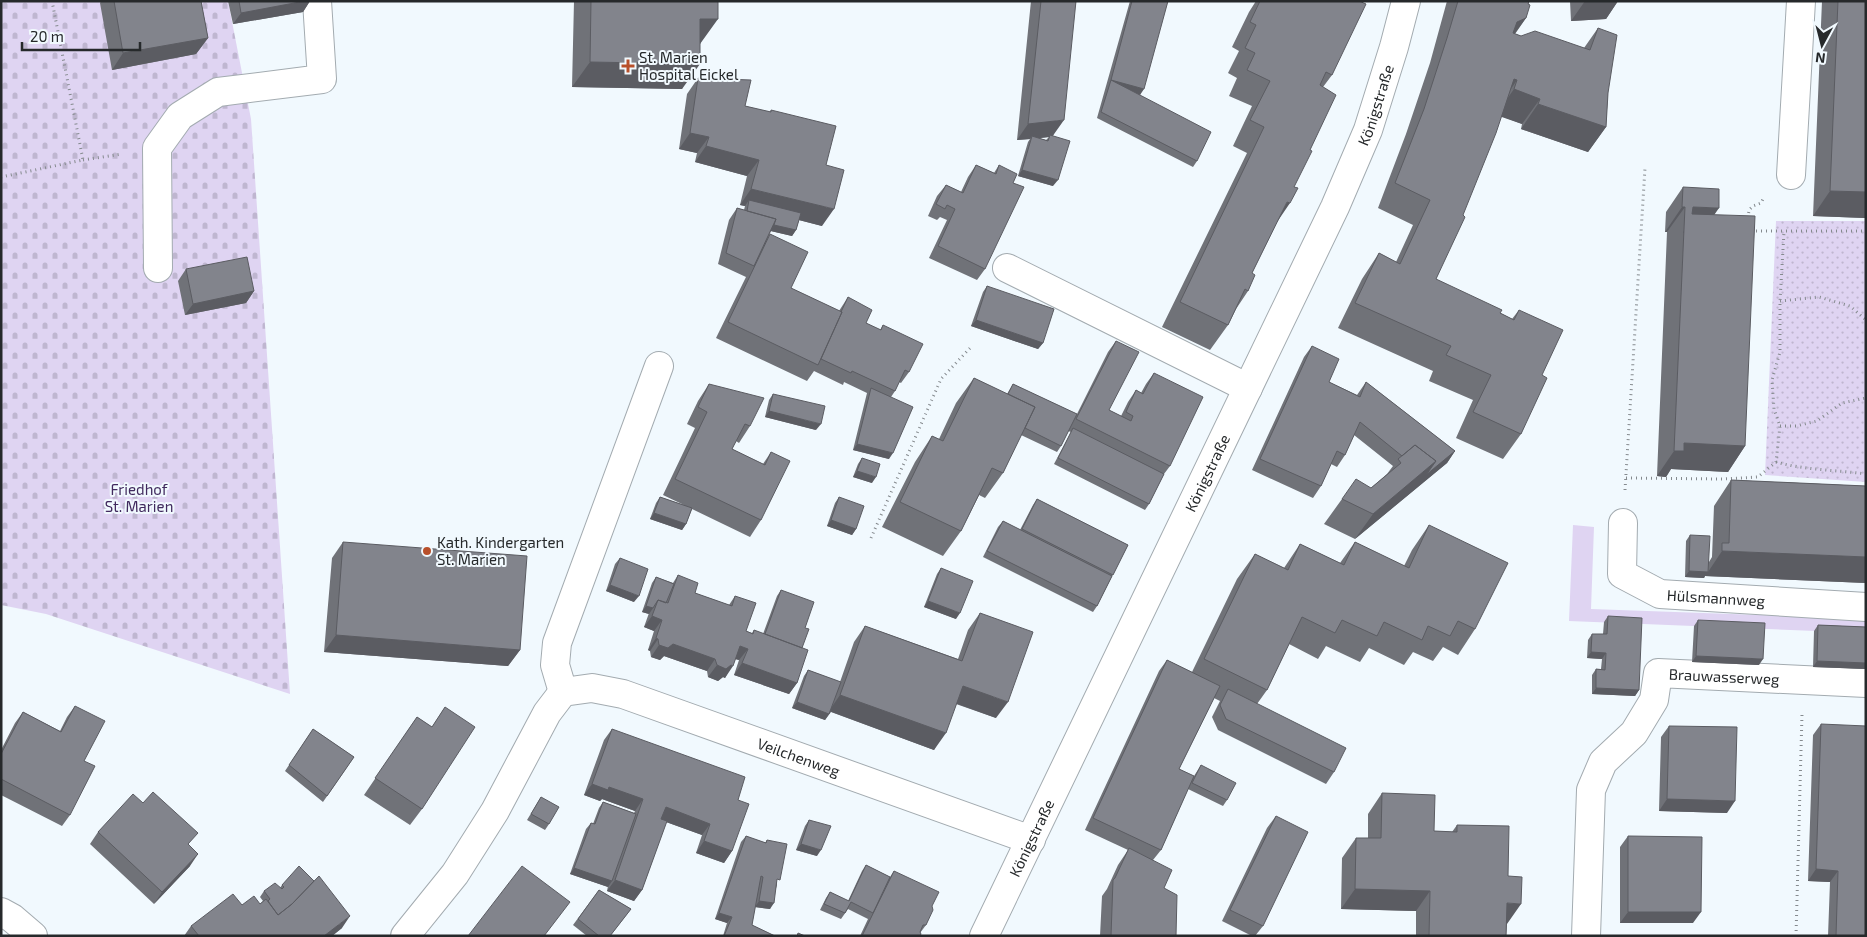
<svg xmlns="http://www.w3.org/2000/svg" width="1867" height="937" font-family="'Exo 2',sans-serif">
<defs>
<pattern id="cemetery-stones" width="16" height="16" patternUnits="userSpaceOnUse" patternTransform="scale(1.25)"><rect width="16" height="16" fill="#dfd4f2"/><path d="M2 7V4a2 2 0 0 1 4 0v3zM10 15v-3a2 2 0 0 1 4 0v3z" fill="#bfb6d0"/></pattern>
<pattern id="park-dots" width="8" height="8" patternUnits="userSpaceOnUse" patternTransform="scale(1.25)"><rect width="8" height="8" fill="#dfd4f2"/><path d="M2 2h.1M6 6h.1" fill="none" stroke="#bfb6d0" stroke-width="1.8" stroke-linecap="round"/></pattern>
</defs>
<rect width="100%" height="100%" fill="#f1f9fe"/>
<path fill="#dfd4f2" d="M1573 525 1594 527 1591 609 1866 619V633L1569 621Z"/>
<path fill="url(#cemetery-stones)" d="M1 1H228L251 119 290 694 46 614 1 605Z"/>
<path fill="url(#park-dots)" d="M1776 221H1866V482L1765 475Z"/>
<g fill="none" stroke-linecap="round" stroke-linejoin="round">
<g stroke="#a3abb0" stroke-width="30">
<g id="minor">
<path d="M1791 175 1801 1"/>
<path d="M158 268 157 148 180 116 218 92 322 79 317 1"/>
<path d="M1007 268 1248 388"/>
<path id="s1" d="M1623 523 1622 574 1660 594 1866 607"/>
<path d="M563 692 555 665 557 643 659 366"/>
<path d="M1 912 12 918 33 936"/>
<path id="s2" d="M405 936 455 874 495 811 547 713 563 692 592 688 623 694 1031 840"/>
<path id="s3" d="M984 936 1335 207 1368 130 1394 47 1406 1"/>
<path id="s4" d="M1586 936 1591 790 1603 762 1634 733 1654 700 1658 673 1866 683"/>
</g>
</g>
<path stroke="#858a8e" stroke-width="3" stroke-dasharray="1 4" stroke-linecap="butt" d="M83 160 122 154
M1 177 83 160 52 1
M1748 218 1749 210 1753 206 1761 203 1764 197
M1751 231H1866
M1780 301 1819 297 1850 306 1866 320
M1780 426H1796L1817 421 1842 403 1866 398
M1776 462C1804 470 1837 470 1866 474
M1626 478 1723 479 1758 477 1776 462 1780 426 1774 409 1772 380 1780 352V301L1784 232
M1625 490 1645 168
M871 538 941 379 971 347
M1796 936 1802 714"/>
<use href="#minor" stroke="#fff" stroke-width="28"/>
</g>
<path fill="#707278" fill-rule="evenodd" d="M101 1H201L208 38 196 54 112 70 100 3Z
M228 1H310L303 12 233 24Z
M574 1H718L700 44 682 89 572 87Z
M1031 1H1076L1053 136V186L1018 176 1028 142 1030 139 1017 140ZM1049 137 1046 140 1039 138Z
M1130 1H1168L1140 95 1197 161 1193 167 1097 118Z
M1256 1H1359L1332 75 1323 87 1310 150 1278 220 1252 273 1248 291 1236 309 1228 325 1210 350 1162 327 1247 153 1233 146 1252 106 1229 96 1237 78 1228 73 1239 51 1232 47 1249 12Z
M1447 1H1529L1526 18 1515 34 1521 36 1584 48 1598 28 1608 93 1606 127 1588 152 1521 129 1522 124 1501 116 1436 279 1512 319 1519 310 1542 375 1521 434 1503 459 1456 438 1473 400 1429 381 1433 371 1338 328 1362 279 1379 253 1396 262 1413 225 1378 208 1406 134 1430 63Z
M1570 1H1618L1606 19 1571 21Z
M1822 1H1866V217L1865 218 1813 216Z
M698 78 745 106 770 112 771 110 826 165 822 226 799 220 796 230 792 236 771 231 767 239 770 234 791 288 839 311 848 297 866 323 880 330 883 325 909 372 901 383 899 382 895 391 891 397 889 459 853 450 867 393 844 382 843 385 814 371 807 381 716 338 746 277 718 264 729 220 737 208 744 210 745 206 740 205 747 176 695 162 697 153 679 149 687 94Z
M976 165 994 173 999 165 1013 183 985 269 977 280 929 258 947 220 940 217 937 220 928 216 937 196 946 185 961 192 968 177Z
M1683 187 1714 215 1745 446 1728 472 1671 469 1666 477 1657 476 1667 232H1665L1666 212Z
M186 269 254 291 246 303 185 315 178 281Z
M987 286 1043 343 1038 349 971 326 983 292Z
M1116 341 1109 410 1121 416 1128 402 1136 390 1141 393 1146 384 1154 373 1170 466 1164 474 1149 504 1145 510 1054 464 1071 432 1068 431 1061 446 1057 452 1021 435 1003 473 985 498 979 495 961 531 943 556 882 527 915 462 932 436 939 439 956 403 974 378 1007 394 1013 384 1077 414 1108 352Z
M1312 346 1329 382 1357 395 1366 382 1455 451 1447 463 1355 539 1324 524 1342 499 1371 488 1387 474 1393 466 1354 435 1345 455 1337 467 1331 464 1321 486 1313 498 1252 470 1304 357Z
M709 384 750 426 739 443 736 441 732 449 763 464 771 452 761 520 750 537 692 509 686 524 682 530 650 519 656 503 660 497 684 505 663 495 695 428 687 424 698 401Z
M773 394 816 430 765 417 769 400Z
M862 458 872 483 853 477 858 464Z
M1731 480 1866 486V583L1705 576 1704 578 1685 577 1686 541 1690 535 1709 562 1712 557 1714 506Z
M839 497 856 529 852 535 827 526 835 503Z
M1037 499 1128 545 1097 606 1093 612 983 557 998 527 1003 521 1020 530 1033 505Z
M1429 525 1475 629 1458 655 1443 647 1433 661 1413 652 1404 665 1369 648 1360 662 1326 646 1318 659 1289 644 1267 690 1257 704 1334 772 1326 784 1218 730 1212 717 1220 701 1214 698 1179 769 1194 776 1201 765 1227 800 1223 806 1188 789 1161 850 1153 860 1164 888 1176 936H1100L1102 896 1107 889 1118 865 1128 850 1085 830 1159 671 1167 660 1192 672 1237 579 1255 554 1284 568 1300 544 1340 563 1355 542 1404 566 1412 550Z
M343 542 520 650 508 666 324 652 332 558Z
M620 558 634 602 606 591 615 564Z
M941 568 956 619 924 607 937 574Z
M678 575 695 593 729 605 735 596 746 631 752 633 754 630 763 634 777 596 781 590 805 628 797 683 789 694 734 675 739 660 735 659 725 678 723 677 718 681 708 677 707 671 664 656 660 660 651 657 650 651 648 650 654 631 644 627 649 613V614L642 612 652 583 656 577 673 583Z
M980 613 996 718 956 704 934 750 831 712 825 720 792 708 804 676 808 670 840 682 854 642 865 626 958 659 968 630Z
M1608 616 1639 690 1635 696 1592 694V675L1596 669H1601L1602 659 1587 658 1588 640 1592 634H1603L1604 622Z
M1698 620 1759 665 1692 662 1694 626Z
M1818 625 1866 627V669L1813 667 1814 631Z
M75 706 84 761 70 815 62 826 1 795V750L15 723 23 712 60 731 67 717Z
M445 707 422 809 410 825 364 795 417 717 432 727Z
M1821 724 1866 936H1828L1830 882 1808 881 1813 735Z
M1669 726 1727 813 1659 811 1661 737Z
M313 729 354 757 323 802 285 771Z
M612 729 738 800 732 851 724 863 696 853 702 835 666 822 642 890 634 901 607 891 608 886V887L570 874 586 829 591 823 593 824 599 808 603 802 634 813 635 811 602 799 600 801 584 795 604 740Z
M1382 793 1434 831 1452 832 1457 825 1507 924 1506 936H1416V911L1341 909 1342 858 1356 838H1368V814Z
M541 797 549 824 545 830 527 820Z
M1276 816 1263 926 1255 936H1252L1222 921 1267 828Z
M809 820 817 856 796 850 805 826Z
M98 832 189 846 190 866 154 904 90 844Z
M746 836 765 843 767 840 777 885 770 909 755 907 752 925 775 936H723L727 923 715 919 741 842Z
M1628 836 1693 923H1620V847Z
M866 865 890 877 894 871 932 906 926 925 920 933V936H860L868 919 848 909 841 919 820 910 826 898 830 892 848 901 862 871Z
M282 885 342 928 332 936H184L191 926 242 905 260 904 263 901 260 897 264 891 280 888Z
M599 890 631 909 610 936H587L573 925Z"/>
<path fill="#5b5c62" d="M305 1H310L303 12 233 24 241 13Z
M1585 1H1618L1606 19 1571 21Z
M1526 18 1508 43 1517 22Z
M700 19H718L700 44H683Z
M208 38 196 54 112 70 123 53Z
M590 62 700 64 682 89 572 87Z
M1514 79 1517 80 1500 105Z
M1111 80 1144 89 1140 95Z
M1514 89 1540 99 1522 124 1496 115Z
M1538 104 1606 127 1588 152 1521 129Z
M1064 120 1052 137 1050 135 1049 137 1032 139V136L1030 139 1017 140 1028 124Z
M690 133 709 137 697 153 679 149Z
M706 146 759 160 747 176 695 162Z
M1022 170 1058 180 1053 186 1018 176Z
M751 189 834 209 822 226 748 207 749 200 745 206 740 205Z
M1830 191 1866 192V217L1865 218 1813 216Z
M1287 202 1290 203 1273 228Z
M1682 207H1685L1667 232H1665Z
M1693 207 1719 208 1701 234 1683 233Z
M745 218 796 230 792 236 741 224Z
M254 291 246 303 185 315 193 304Z
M976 320 1043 343 1038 349 971 326Z
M769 411 821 424 816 430 765 417Z
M1684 443 1745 446 1728 472 1671 469 1666 477 1657 476 1674 451Z
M857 444 893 453 889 459 853 450Z
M1455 451 1447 463 1355 539 1373 514 1436 461Z
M857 471 876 477 872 483 853 477Z
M654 513 686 524 682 530 650 519Z
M831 520 856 529 852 535 827 526Z
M1722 551 1866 557V583L1705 576 1704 578 1685 577 1689 571 1708 572Z
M610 585 639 596 634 602 606 591Z
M928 601 960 613 956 619 924 607Z
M646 606 653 608 649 614 642 612Z
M652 616 662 620 654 631 644 627Z
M336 635 520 650 508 666 324 652Z
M656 638 658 639 650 651 648 650Z
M673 644 715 659 707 671 664 656 660 660 651 657 659 645Z
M740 646 748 649 739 660 732 658Z
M1591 652 1606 653 1602 659 1587 658Z
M1696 656 1763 659 1759 665 1692 662Z
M1817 661 1866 663V669L1813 667Z
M742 663 797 683 789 694 734 675Z
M717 665H731L733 666 725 678 723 677 718 681 708 677Z
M963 686 1008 702 996 718 952 702Z
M1596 688 1639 690 1635 696 1592 694Z
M840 695 946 733 934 750 829 711Z
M797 702 829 714 825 720 792 708Z
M592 784 609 787 643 799 635 811 602 799 600 801 584 795Z
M1667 799 1735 801 1727 813 1659 811Z
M666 807 710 824 702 835 658 819Z
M704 841 732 851 724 863 696 853Z
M801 844 821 850 817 856 796 850Z
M198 854 190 866 154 904 162 892Z
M574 868 612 881 608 887 570 874Z
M1816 869 1838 871 1830 882 1808 881Z
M615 880 642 890 634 901 607 891Z
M1355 889 1430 891 1416 911 1341 909Z
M759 901 774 903 770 909 755 907Z
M1507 903 1521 904 1507 924 1493 923Z
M1628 912H1701L1693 923H1620Z
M719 913 732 917 727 923 715 919Z
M350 916 342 928 332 936H324Z"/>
<path fill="#82848c" stroke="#5b5c62" d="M114 1H201L208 38 123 53Z
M239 1H305L241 13Z
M591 1H718V19H700V64L590 62Z
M1041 1H1076L1064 120 1028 124Z
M1132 1H1168L1144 89 1111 80Z
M1260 1H1359L1366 4 1332 75 1326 72 1320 85 1336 95 1310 150 1312 151 1294 187 1298 188 1290 203 1287 202 1252 273 1255 275 1248 291 1245 289 1228 325 1180 302 1264 127 1250 120 1270 81 1247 70 1255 53 1245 48 1256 25 1250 22Z
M1458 1H1529L1528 4 1530 5 1526 18 1517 22 1513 33 1521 36 1535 31 1590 50 1598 28 1617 35 1608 93 1606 127 1538 104 1540 99 1514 89 1517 80 1514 79 1496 133 1463 215 1465 217 1436 279 1502 310 1500 313 1514 320 1519 310 1563 330 1542 375 1547 378 1521 434 1473 412 1491 375 1446 355 1451 346 1355 303 1379 253 1400 264 1430 200 1395 183 1424 109 1447 38Z
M1838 1H1866V192L1830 191Z
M698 78 751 80 745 106 771 112V110L836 126 826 165 844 170 834 209 751 189 759 160 706 146 709 137 690 133Z
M1111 80 1211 132 1197 161 1101 112Z
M1050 135 1070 141 1058 180 1022 170 1032 136 1048 141Z
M976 165 996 174 999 165 1017 174 1013 183 1024 187 985 269 938 246 955 209 947 205 945 209 936 204 946 185 963 193Z
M1683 187 1719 189V208L1693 207 1692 214 1755 216 1745 446 1684 443V451H1674L1685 207H1682Z
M749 200 801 213 796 230 774 225 776 219 747 211Z
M737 208 776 219 754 266 726 253Z
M770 234 808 252 791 288 842 312 818 365 728 322Z
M247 257 254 291 193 304 186 269Z
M987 286 1054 309 1043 343 976 320Z
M848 297 872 310 866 323 881 330 883 325 923 344 909 372 905 370 895 391 852 371 851 373 821 359 842 312H841Z
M1116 341 1139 352 1109 410 1131 421 1133 416 1126 412 1136 390 1143 394 1154 373 1203 397 1170 466 1076 419Z
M1312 346 1339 359 1329 382 1360 397 1366 382 1455 451 1426 475 1436 461 1415 445 1402 456 1360 422 1345 455 1337 451 1321 486 1260 459Z
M974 378 1035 407 1003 473 992 468 961 531 900 502 932 436 943 441Z
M709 384 764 398 750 426 745 424 732 449 765 465 771 452 790 461 761 520 675 479 707 412 698 407Z
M1013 384 1077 414 1061 446 1025 428 1035 407 1008 394Z
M871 388 913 407 893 453 857 444Z
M773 394 825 406 821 424 769 411Z
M1073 428 1164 474 1149 504 1058 458Z
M1415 445 1436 461 1373 514 1342 499 1356 479 1371 488 1401 463 1398 459Z
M862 458 880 464 876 477 857 471Z
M1731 480 1866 486V557L1722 551V543H1729Z
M660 497 692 508 686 524 654 513Z
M839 497 864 506 856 529 831 520Z
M1037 499 1128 545 1113 575 1022 529Z
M1003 521 1112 576 1097 606 987 551Z
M1429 525 1508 563 1475 629 1458 621 1450 636 1428 626 1422 640 1384 622 1377 636 1342 620 1335 633 1302 617 1267 690 1204 659 1255 554 1288 570 1300 544 1344 565 1355 542 1409 568Z
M1690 535 1710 536 1708 572 1689 571Z
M343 542 527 556 520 650 336 635Z
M620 558 648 569 639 596 610 585Z
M941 568 973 581 960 613 928 601Z
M678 575 698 583 695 593 732 606 735 596 756 603 746 631 753 634 754 630 808 650 797 683 742 663 748 649 740 646 733 666 731 665 726 669 717 665 715 659 673 644 668 648 659 645 658 639 656 638 662 620 652 616 658 600 668 603Z
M656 577 674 584 666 603 658 600 653 608 646 606Z
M781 590 814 602 805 628 809 629 802 648 765 634Z
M980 613 1033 632 1008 702 963 686 946 733 840 695 865 626 962 661Z
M1608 616 1642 618 1639 690 1596 688V669L1605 670 1606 653 1591 652 1592 634H1607Z
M1698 620 1765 623 1763 659 1696 656Z
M1818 625 1866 627V663L1817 661Z
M1167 660 1220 686 1179 769 1194 776 1161 850 1093 818Z
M808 670 841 682 829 714 797 702Z
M1228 689 1346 748 1334 772 1226 719 1220 705Z
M75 706 105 721 84 761 95 766 70 815 1 779V754L23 712 61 732Z
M445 707 475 727 422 809 375 778 417 717 432 727Z
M1821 724 1866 726V936H1836L1838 871 1816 869Z
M1669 726 1737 727 1735 801 1667 799Z
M313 729 354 757 327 796 289 765Z
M612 729 745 777 738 800 749 804 732 851 704 841 710 824 666 807 661 819 667 821 642 890 615 880 643 799 609 787 608 790 592 784Z
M1201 765 1236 783 1227 800 1192 783Z
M153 792 198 833 188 844 198 854 162 892 98 832 133 794 143 803Z
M1382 793 1435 795 1434 831 1457 832V825L1509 826 1508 876 1522 877 1521 904 1507 903 1506 936H1429L1430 891 1355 889 1356 838H1381Z
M541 797 559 807 549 824 531 814Z
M603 802 636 814 612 881 574 868 591 823 595 824Z
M1276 816 1308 832 1263 926 1230 910Z
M809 820 831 826 821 850 801 844Z
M746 836 766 843 767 840 787 844 780 880 777 879 774 903 759 901 763 877 761 876 752 925 775 936H724L732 917 719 913Z
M1628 836 1702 837 1701 912H1628Z
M1129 848 1172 870 1164 888 1177 895 1176 936H1111L1113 880 1115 878Z
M866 865 890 877 873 913 851 902 845 913 824 904 830 892 849 901Z
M299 866 314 881 292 904 278 915 268 901 270 899 264 891 275 883 282 889 284 887 282 885Z
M522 866 570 902 544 936H468Z
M894 871 939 892 932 906 933 910 926 925H923L920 932 921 934 920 936H862Z
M319 876 350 916 324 936H199L191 926 233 894 242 905 254 896 260 904 266 899 278 915 292 904Z
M599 890 631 909 610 936H599L578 919Z
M798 933 805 936H797Z"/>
<g fill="#b8502b" stroke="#f1f9fe" stroke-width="2">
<path d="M625.5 58.5h5v5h5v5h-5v5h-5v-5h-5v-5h5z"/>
<circle cx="427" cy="551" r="5"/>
</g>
<g text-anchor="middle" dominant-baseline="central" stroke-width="4" stroke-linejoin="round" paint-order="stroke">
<g font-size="15" fill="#26292b" stroke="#f1f9fe" text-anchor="start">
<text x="639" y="57">St. Marien<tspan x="639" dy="17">Hospital Eickel</tspan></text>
<text x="437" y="542">Kath. Kindergarten<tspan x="437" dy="17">St. Marien</tspan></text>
</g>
<g font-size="15" fill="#26292b" stroke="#f1f9fe">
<text stroke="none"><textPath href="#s3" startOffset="919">Königstraße</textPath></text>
<text stroke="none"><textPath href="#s3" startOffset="514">Königstraße</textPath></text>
<text stroke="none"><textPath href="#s1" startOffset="150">Hülsmannweg</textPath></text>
<text stroke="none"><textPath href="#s4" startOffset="351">Brauwasserweg</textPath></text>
<text stroke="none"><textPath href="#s2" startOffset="539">Veilchenweg</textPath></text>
<text stroke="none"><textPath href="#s3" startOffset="109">Königstraße</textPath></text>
</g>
<g font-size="15" fill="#412a5e" stroke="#f1f9fe">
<text x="139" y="489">Friedhof<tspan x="139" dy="17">St. Marien</tspan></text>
</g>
</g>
<rect width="1867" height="937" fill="none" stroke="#26292b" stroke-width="5"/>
<g transform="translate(1822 45) rotate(187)" stroke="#f1f9fe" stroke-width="4" paint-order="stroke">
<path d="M0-4L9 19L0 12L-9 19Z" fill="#26292b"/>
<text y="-8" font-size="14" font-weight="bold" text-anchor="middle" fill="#26292b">N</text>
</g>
<path d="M22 42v8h118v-8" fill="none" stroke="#26292b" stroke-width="2.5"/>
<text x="30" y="42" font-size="15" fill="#26292b" stroke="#f1f9fe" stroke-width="4" paint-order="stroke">20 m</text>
</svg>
